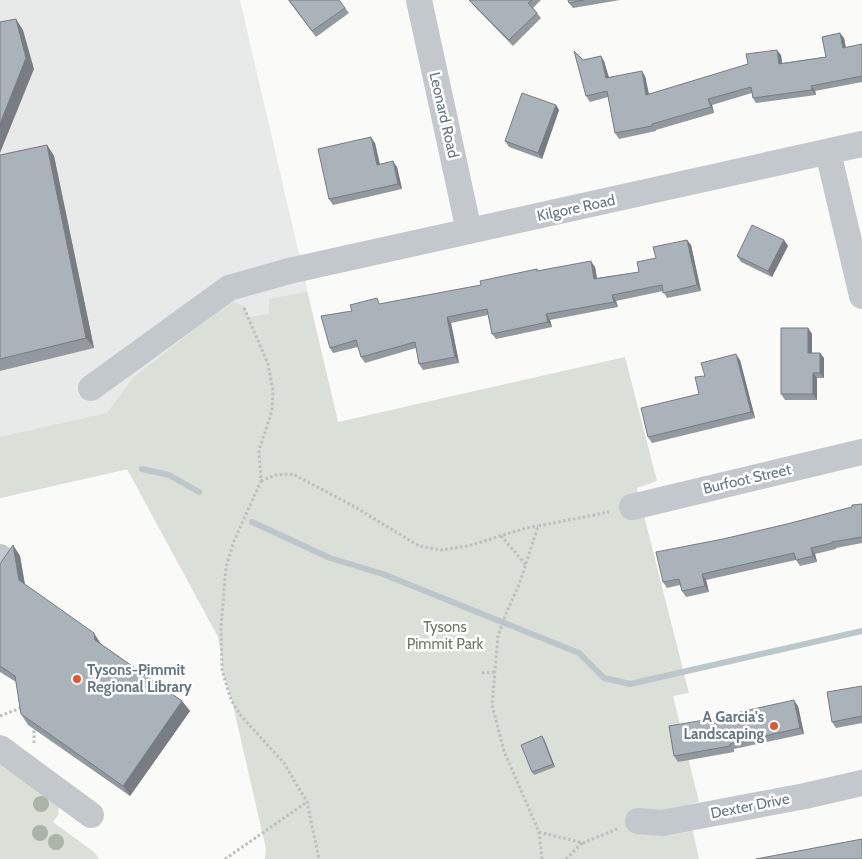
<svg xmlns="http://www.w3.org/2000/svg" width="862" height="859" font-family="Cabin,sans-serif">
<rect width="100%" height="100%" fill="#fafaf8"/>
<path fill="#e8e9e9" d="M0 0H240L338 422 0 498Z"/>
<path fill="#dadfd7" d="M307 292 338 422 625 357 657 481 637 488 689 693 673 696 699 802 687 805 699 859H265L266 849 232 701 222 670V658L218 637 127 469 0 498V437L107 413 134 377 199 326 233 302 245 306 249 317 269 314V299Z
M0 763 59 806 58 815 53 822 94 852 99 859H0Z"/>
<g fill="none" stroke-linecap="round" stroke-linejoin="round">
<path stroke="#bbc7cb" stroke-width="6" d="M142 469 169 475 199 492
M252 522 330 558 383 574 579 653 604 678 630 684 862 631"/>
<path stroke="#bbbfc2" stroke-width="3" stroke-dasharray="2.5 2.5" stroke-linecap="butt" d="M244 308 268 364 273 391 272 411 259 450 261 481 234 541 226 567 221 627 222 670 231 700 242 717 284 763 307 802 319 859
M261 481 276 475 293 474 355 507 419 546 441 550 468 546 526 528 538 526
M501 536 526 565
M482 673 495 672
M0 716 23 707
M34 743V727
M539 832 583 843 617 829
M225 859 307 802
M542 859 539 832 504 751 492 705 498 636 507 611 519 585 538 526 609 512
M566 859 582 843"/>
<path stroke="#c3c8cc" stroke-width="26" d="M419 0 469 231
M828 152 862 296
M91 388 229 288 289 271 862 144
M632 507 862 452
M0 557 1 558
M0 748 91 815
M638 821 662 823 805 796 862 783"/>
</g>
<g fill="#aab4a7">
<circle cx="41" cy="804" r="8"/>
<circle cx="40" cy="833" r="8"/>
<circle cx="56" cy="842" r="8"/>
</g>
<path fill="#929a9f" d="M288 0H339L349 13 316 37Z
M469 0H541L533 8 541 18 513 46 473 5Z
M568 0H620L573 8 569 3Z
M844 38 846 48 862 44V82L815 91 816 95 756 103 753 98 752 93 712 105 714 113 656 130V131L619 139 615 133 608 97 590 102 586 96 583 60 604 61 609 77 645 76 649 94 781 55 782 63 826 57Z
M556 105 559 110 542 159 509 147 505 141Z
M375 143 380 164 397 167 402 189 333 205 329 199Z
M47 145 54 156 94 348 0 371V155Z
M687 240 691 245 701 291 667 298 663 291 616 301 618 307 550 320 552 327 496 339 492 334 488 315 451 323 459 363 423 370 419 364 416 348 365 363 361 357 358 347 333 353 330 348 352 311 381 304 481 285 537 269 538 271 595 267 597 278 639 272 656 258Z
M784 240 788 246 772 277 741 262 737 256Z
M808 328 812 334V353H820L824 358V378H817V400H785L781 394Z
M740 360 755 418 652 443 648 437 699 394 705 376Z
M862 504V543L836 548V549L815 554 817 562 800 566 796 560 706 580 709 592 686 597 682 591 680 585 667 588 663 582 723 539 787 524 852 507Z
M13 545 20 556 25 585 101 644 182 701 190 711 130 796 28 725 21 714 16 682 0 672V564Z
M862 686V723L836 728 832 722Z
M798 706 804 734 734 749V752L678 762 674 756 740 714Z
M544 739 555 767 534 775 532 772Z"/>
<path fill="#777d82" d="M16 19 23 30 34 69 0 153V124Z
M840 33 844 38 847 54 843 48Z
M777 50 781 55 783 69 779 64Z
M601 56 604 61 610 83 606 78Z
M642 71 645 76 650 100 646 95Z
M811 86 815 91 816 95 812 90Z
M708 99 712 105 714 113 711 107Z
M556 105 559 110 542 159 538 153Z
M371 137 375 143 381 171 377 165Z
M47 145 54 156 94 348 86 338Z
M393 161 397 167 402 189 398 184Z
M687 240 691 245 701 291 697 285Z
M784 240 788 246 772 277 768 271Z
M591 261 595 267 598 285 594 279Z
M612 295 616 301 618 307 614 302Z
M546 314 550 320 552 327 548 322Z
M447 317 451 323 459 363 455 357Z
M808 328 812 334V359L808 353Z
M820 353 824 358V378L820 373Z
M736 354 740 360 755 418 751 412Z
M813 373 817 378V400L813 394Z
M13 545 20 556 26 591 19 580Z
M811 548 815 554 817 562 813 556Z
M702 574 706 580 709 592 705 586Z
M94 633 101 644 102 651 95 640Z
M794 700 798 706 804 734 800 728Z
M182 701 190 711 130 796 123 786Z
M542 736 544 739 555 767 553 764Z"/>
<path fill="#aab3b9" stroke="#777d82" d="M289 0H339L345 8 312 31Z
M469 0H532L528 3 537 13 509 40Z
M568 0H584L569 3Z
M16 19 26 58 0 124V22Z
M840 33 843 48 862 44V76L811 86 812 90 753 98 751 87 708 99 711 107 652 124V126L615 133 607 91 586 96 574 51 583 60 601 56 606 78 642 71 646 95 748 64 746 54 777 50 779 64 826 57 822 37Z
M522 93 556 105 538 153 505 141Z
M371 137 377 165 393 161 398 184 329 199 318 149Z
M47 145 86 338 0 359V155Z
M752 225 784 240 768 271 737 256Z
M687 240 697 285 663 293 662 285 612 295 614 302 546 314 548 322 492 334 487 309 447 317 455 357 419 364 415 342 361 357 356 340 330 348 321 316 352 311 350 305 377 298 379 304 481 285 480 281 537 269V271L591 261 594 279 639 272 637 262 656 258 653 247Z
M781 328H808V353H820V373H813V394H781Z
M736 354 751 412 648 437 641 408 699 394 695 377 705 376 701 363Z
M862 504V537L832 542V543L811 548 813 556 796 560 794 553 702 574 705 586 682 591 679 579 663 582 656 552 723 539 787 524 852 507V505Z
M13 545 19 580 94 633 95 640 182 701 123 786 21 714 15 676 0 666V564Z
M862 686V716L832 722 827 692Z
M794 700 800 728 730 744V746L674 756 669 726 740 714V712Z
M542 736 553 764 532 772 521 745Z
M862 839V859H756Z"/>
<g fill="#e4572e" stroke="#fff" stroke-width="2">
<circle cx="77" cy="679" r="5"/>
<circle cx="774" cy="726" r="5"/>
</g>
<g text-anchor="middle" dominant-baseline="central" stroke-width="5" stroke-linejoin="round" paint-order="stroke">
<g font-size="15" fill="#657683" stroke="#fff">
<text transform="translate(444 115) rotate(77)">Leonard Road</text>
<text transform="translate(576 208) rotate(-12)">Kilgore Road</text>
<text transform="translate(747 479) rotate(-13)">Burfoot Street</text>
<text transform="translate(750 806) rotate(-11)">Dexter Drive</text>
</g>
<g font-size="15" fill="#687a64" stroke="#fff">
<text x="445" y="627">Tysons<tspan x="445" dy="17">Pimmit Park</tspan></text>
</g>
<g font-size="15" font-weight="bold" fill="#657683" stroke="#fff" text-anchor="start">
<text x="87" y="670">Tysons-Pimmit<tspan x="87" dy="17">Regional Library</tspan></text>
<text x="764" y="717" text-anchor="end">A Garcia's<tspan x="764" dy="17">Landscaping</tspan></text>
</g>
</g>
</svg>
